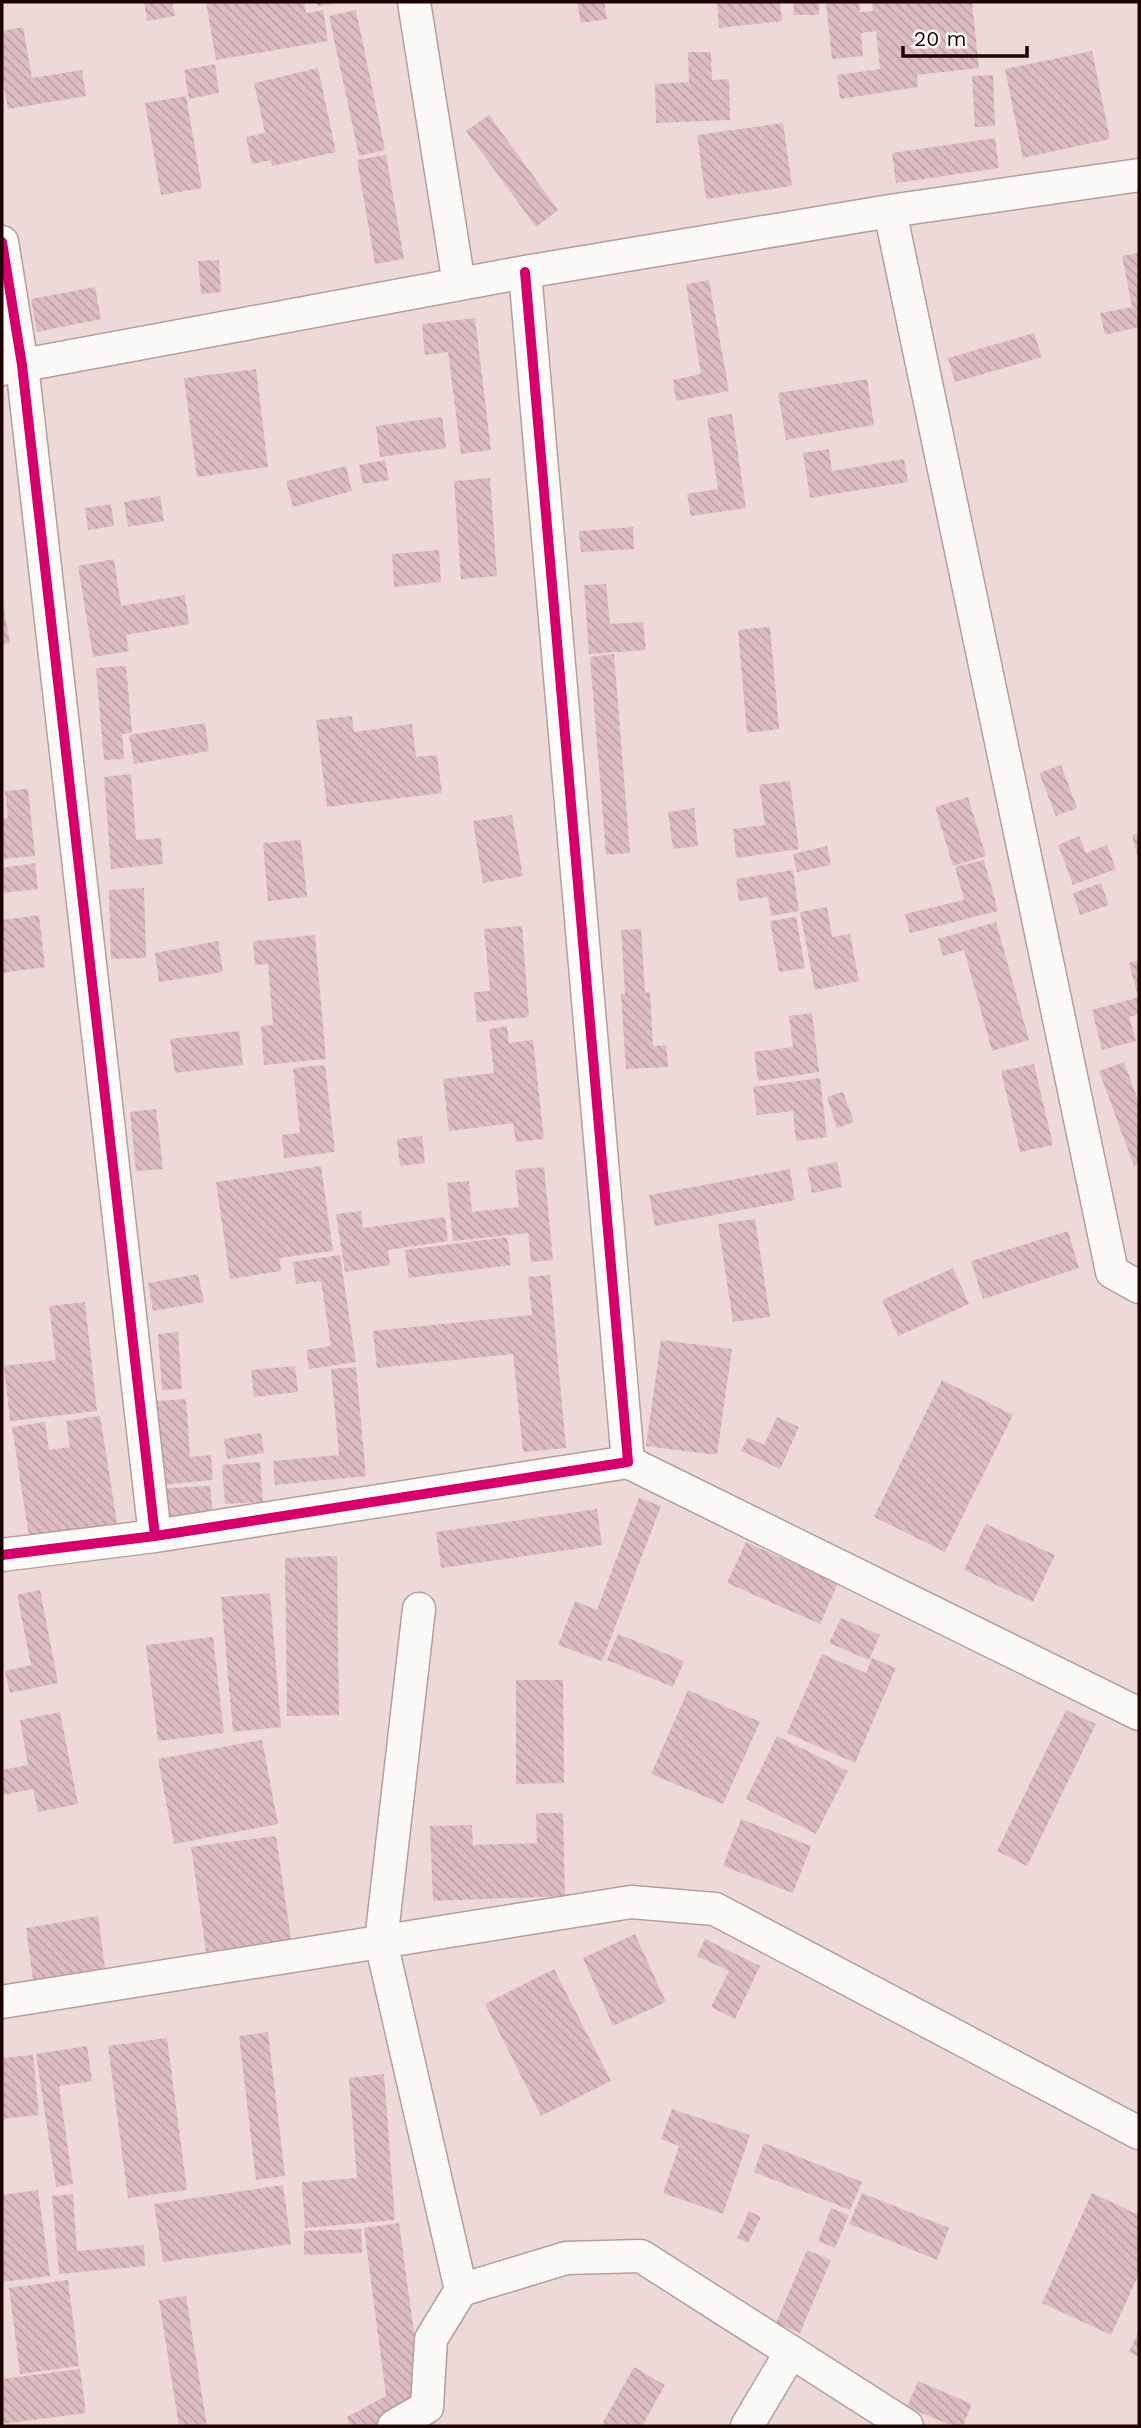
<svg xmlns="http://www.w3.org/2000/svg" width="1141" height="2428" font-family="'Work Sans',sans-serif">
<defs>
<pattern id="building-back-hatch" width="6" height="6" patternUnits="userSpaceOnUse" patternTransform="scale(1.75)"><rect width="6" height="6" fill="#dcbcc2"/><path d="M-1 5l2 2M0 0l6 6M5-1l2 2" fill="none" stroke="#bca0a5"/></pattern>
</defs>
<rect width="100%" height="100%" fill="#eddad8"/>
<path fill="url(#building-back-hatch)" d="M144 2H172L175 16 147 21Z
M206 2H304L306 13 323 10 328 41 216 60Z
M317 2H334V3L318 6Z
M577 2H604L607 19 581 23Z
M717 2H780L782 21 719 28Z
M794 2H819V15H793Z
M826 2H859L860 12 873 11 872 2H972L979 68 917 75 918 87 840 99 837 75 880 69 876 31 861 33 863 56 832 59Z
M356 10 385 150 359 156 329 16Z
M23 27 32 78 82 70 86 96 8 109 2 73V31Z
M1092 51 1110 139 1023 158 1005 69Z
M688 52H711L712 80 729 79 730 120 656 123 655 84 689 82Z
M215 64 219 93 189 99 184 70Z
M318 68 336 152 272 166 271 160 252 164 246 137 265 133 254 83Z
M993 75 995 126 975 127 972 76Z
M186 96 202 188 161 195 145 103Z
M489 115 558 210 536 227 466 131Z
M783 123 792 186 706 199 697 135Z
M995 138 999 168 896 183 892 153Z
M386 155 404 259 375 264 357 160Z
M1139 253V327L1105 335 1100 313 1132 307 1122 256Z
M219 260 221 292 201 294 198 261Z
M709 280 729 391 676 401 673 380 701 374 686 284Z
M95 287 101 319 37 332 31 299Z
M475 318 491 450 461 454 448 352 425 355 422 324Z
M1034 333 1042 357 955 382 948 358Z
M256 369 268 467 197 477 184 378Z
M867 379 874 425 786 440 778 393Z
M732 414 746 508 691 516 687 494 718 489 707 418Z
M442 417 446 448 380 457 376 426Z
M829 449 832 471 904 459 908 482 810 498 803 453Z
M385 460 389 480 363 484 359 465Z
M346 466 352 491 293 507 286 481Z
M490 478 497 576 461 579 454 481Z
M160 496 164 521 128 527 124 502Z
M111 504 114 526 88 530 85 508Z
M633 527 634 549 581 552 579 531Z
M439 550 441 582 394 587 392 554Z
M114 559 121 606 185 595 189 624 126 635 129 651 93 657 78 566Z
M606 584 610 624 643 622 646 650 589 654 584 585Z
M2 600 10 643 2 644Z
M770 627 779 729 747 733 738 630Z
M614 654 630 853 606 855 590 657Z
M126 666 132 733 122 734 124 759 104 760 96 668Z
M352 716 354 732 412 724 416 757 437 755 442 793 327 807 316 720Z
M205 723 209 751 134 764 129 735Z
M1061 765 1077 808 1056 816 1039 773Z
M131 774 136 840 161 838 163 864 111 869 104 777Z
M790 781 799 849 736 858 733 829 765 825 759 785Z
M28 789 35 856 2 859V819L8 818 5 791Z
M968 797 986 856 953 866 935 807Z
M694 808 698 846 673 849 668 812Z
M512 815 523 876 483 883 473 821Z
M1139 833V859H1138L1132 835Z
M1079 836 1086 853 1107 845 1116 869 1073 885 1058 845Z
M301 840 307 897 268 901 263 843Z
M827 846 831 865 797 872 793 854Z
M984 860 998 911 910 933 905 914 964 900 955 867Z
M35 863 38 889 2 893V868Z
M793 870 799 911 771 916 768 897 739 901 736 879Z
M1101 883 1109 905 1080 915 1073 893Z
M144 888 146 958 111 959 109 890Z
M827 907 832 937 850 934 859 981 815 990 800 912Z
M39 915 45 967 2 973V920Z
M796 917 805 968 779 972 770 921Z
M996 922 1029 1040 992 1051 964 950 943 956 938 939Z
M522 926 529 1017 477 1022 474 992 490 991 484 929Z
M641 929 645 993 650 992 653 1046 666 1045 668 1067 626 1069 621 994H625L621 930Z
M315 935 326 1059 264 1065 261 1026 273 1025 268 964 255 965 253 941Z
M218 941 223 972 159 982 155 953Z
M1139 960V992L1137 993 1129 963Z
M1139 997V1014L1129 1017 1136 1041 1102 1050 1092 1010Z
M812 1013 819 1072 758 1081 754 1052 793 1047 789 1016Z
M507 1026 509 1043 533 1040 544 1139 516 1142 513 1123 449 1131 443 1079 494 1073 489 1029Z
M239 1031 243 1065 175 1073 170 1039Z
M1124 1062 1139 1103V1164L1134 1166 1099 1071Z
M1034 1064 1053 1145 1020 1152 1001 1071Z
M325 1065 335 1152 284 1158 282 1135 300 1133 293 1068Z
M820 1078 827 1137 796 1141 793 1111 757 1115 753 1087Z
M843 1092 854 1122 837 1128 827 1097Z
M156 1109 163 1169 136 1171 130 1112Z
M422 1136 425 1163 400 1166 397 1139Z
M837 1162 842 1187 812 1193 807 1168Z
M321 1166 333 1251 279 1258 281 1271 230 1279 216 1182Z
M544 1167 553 1260 531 1262 528 1233 453 1241 447 1183 469 1181 472 1212 519 1207 515 1170Z
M790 1169 795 1200 655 1226 649 1195Z
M361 1211 363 1228 445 1217 448 1241 388 1250 390 1265 345 1272 336 1214Z
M755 1219 770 1317 733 1322 718 1224Z
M1068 1231 1079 1268 983 1299 971 1261Z
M507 1237 511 1265 409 1278 405 1250Z
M340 1255 356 1362 309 1369 306 1350 331 1346 321 1281 296 1284 293 1262Z
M953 1268 969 1304 898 1336 882 1300Z
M198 1274 204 1302 153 1311 148 1283Z
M550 1275 566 1448 523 1452 513 1354 377 1368 373 1331 532 1315 528 1277Z
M85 1302 97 1411 10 1421 4 1366 56 1360 49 1306Z
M178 1332 182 1389 162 1390 158 1334Z
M661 1340 732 1349 717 1455 646 1446Z
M295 1366 298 1392 254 1397 251 1370Z
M356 1367 366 1476 275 1485 273 1461 339 1455 331 1369Z
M942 1380 1013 1415 945 1552 874 1517Z
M186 1399 190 1457 211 1455 213 1480 162 1485 155 1401Z
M100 1416 117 1523 29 1537 12 1427 45 1422 49 1450 70 1447 66 1421Z
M777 1417 799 1427 780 1469 741 1451 748 1437 764 1445Z
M261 1433 264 1453 227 1459 224 1439Z
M260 1462 263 1502 225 1504 222 1465Z
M210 1486 213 1515 167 1518 166 1488Z
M639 1498 661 1506 602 1661 558 1645 575 1601 597 1610Z
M597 1509 602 1545 441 1568 436 1532Z
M986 1524 1055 1555 1033 1602 964 1570Z
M746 1542 838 1583 820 1624 727 1583Z
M337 1556 339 1715 287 1716 285 1558Z
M40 1590 58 1683 10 1693 5 1671 31 1665 17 1595Z
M270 1593 281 1727 233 1732 221 1597Z
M841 1618 880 1635 869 1660 829 1643Z
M618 1634 684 1661 673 1687 607 1660Z
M213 1637 224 1733 158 1741 146 1645Z
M822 1654 866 1673 872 1658 896 1668 855 1763 787 1733Z
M516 1680H563L564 1783 516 1784Z
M688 1690 760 1722 723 1804 651 1774Z
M1066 1710 1096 1724 1027 1866 997 1851Z
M60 1712 78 1804 38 1812 33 1789 2 1795V1770L28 1765 20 1720Z
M777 1736 848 1771 816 1834 746 1799Z
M262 1740 278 1824 174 1844 158 1759Z
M536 1813H563L565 1896 433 1901 430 1826 472 1825 473 1845 537 1843Z
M741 1819 811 1846 793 1893 723 1866Z
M276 1836 291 1939 206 1952 191 1847Z
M98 1916 105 1968 33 1980 26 1928Z
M635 1934 666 2002 613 2026 583 1958Z
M705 1939 760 1966 735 2019 711 2007 729 1971 697 1956Z
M554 1969 611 2081 541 2116 485 2004Z
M268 2032 285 2176 256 2180 239 2036Z
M167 2038 187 2190 128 2198 108 2046Z
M87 2046 92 2081 59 2086 73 2184 56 2187 36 2054Z
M33 2055 39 2115 2 2119V2058Z
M384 2074 395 2220 305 2228 302 2182 357 2178 349 2078Z
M672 2109 750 2135 723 2214 663 2193 679 2146 661 2139Z
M764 2143 862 2182 850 2210 754 2172Z
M283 2185 291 2244 163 2262 154 2204Z
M38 2190 50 2276 2 2282V2195Z
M862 2193 949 2228 937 2260 849 2224Z
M1092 2193 1139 2215V2274L1111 2335 1042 2303Z
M73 2194 77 2251 144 2245 145 2266 59 2274 52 2196Z
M831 2208 849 2215 835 2248 818 2241Z
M749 2211 761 2217 748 2243 737 2238Z
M399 2223 422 2391 375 2426H350L347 2417 386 2396 364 2228Z
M361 2229 362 2253 304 2255V2231Z
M807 2250 831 2260 800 2333 776 2323Z
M68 2280 79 2366 20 2374 9 2288Z
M186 2296 207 2426H179L159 2300Z
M1139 2331V2357L1129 2352Z
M634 2367 665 2385 642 2426H601Z
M80 2369 86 2413 2 2424V2379Z
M918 2381 972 2404 963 2426H953L907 2407Z"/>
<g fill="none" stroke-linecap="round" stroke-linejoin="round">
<g stroke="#b59e9d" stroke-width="35">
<path id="minor" d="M414 2 459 284
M890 211 1112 1272 1139 1287
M2 242 22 365 155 1536
M2 369 525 272 890 211 1139 175
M628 1462 1139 1714
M2 1555 155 1536 628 1462 525 272
M419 1609 381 1942 461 2290 566 2258 641 2256 907 2426
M2 2002 631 1902 715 1909 1139 2133
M394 2426 427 2407 431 2339 461 2290
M747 2426 791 2352"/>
</g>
<use href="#minor" stroke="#fcf9f9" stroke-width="32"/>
<g stroke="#fdfdfd" stroke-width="15">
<path id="cycleway" d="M2 242 22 365 155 1536
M2 1555 155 1536 628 1462 525 272"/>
</g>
<use href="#cycleway" stroke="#d6006c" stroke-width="10"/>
</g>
<rect width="1141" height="2428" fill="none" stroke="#1e0303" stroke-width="7"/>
<path d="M903 46v10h124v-10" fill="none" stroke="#1e0303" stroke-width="3.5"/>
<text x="914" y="46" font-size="21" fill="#1e0303" stroke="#fdfdfd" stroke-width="5" paint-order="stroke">20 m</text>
</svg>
